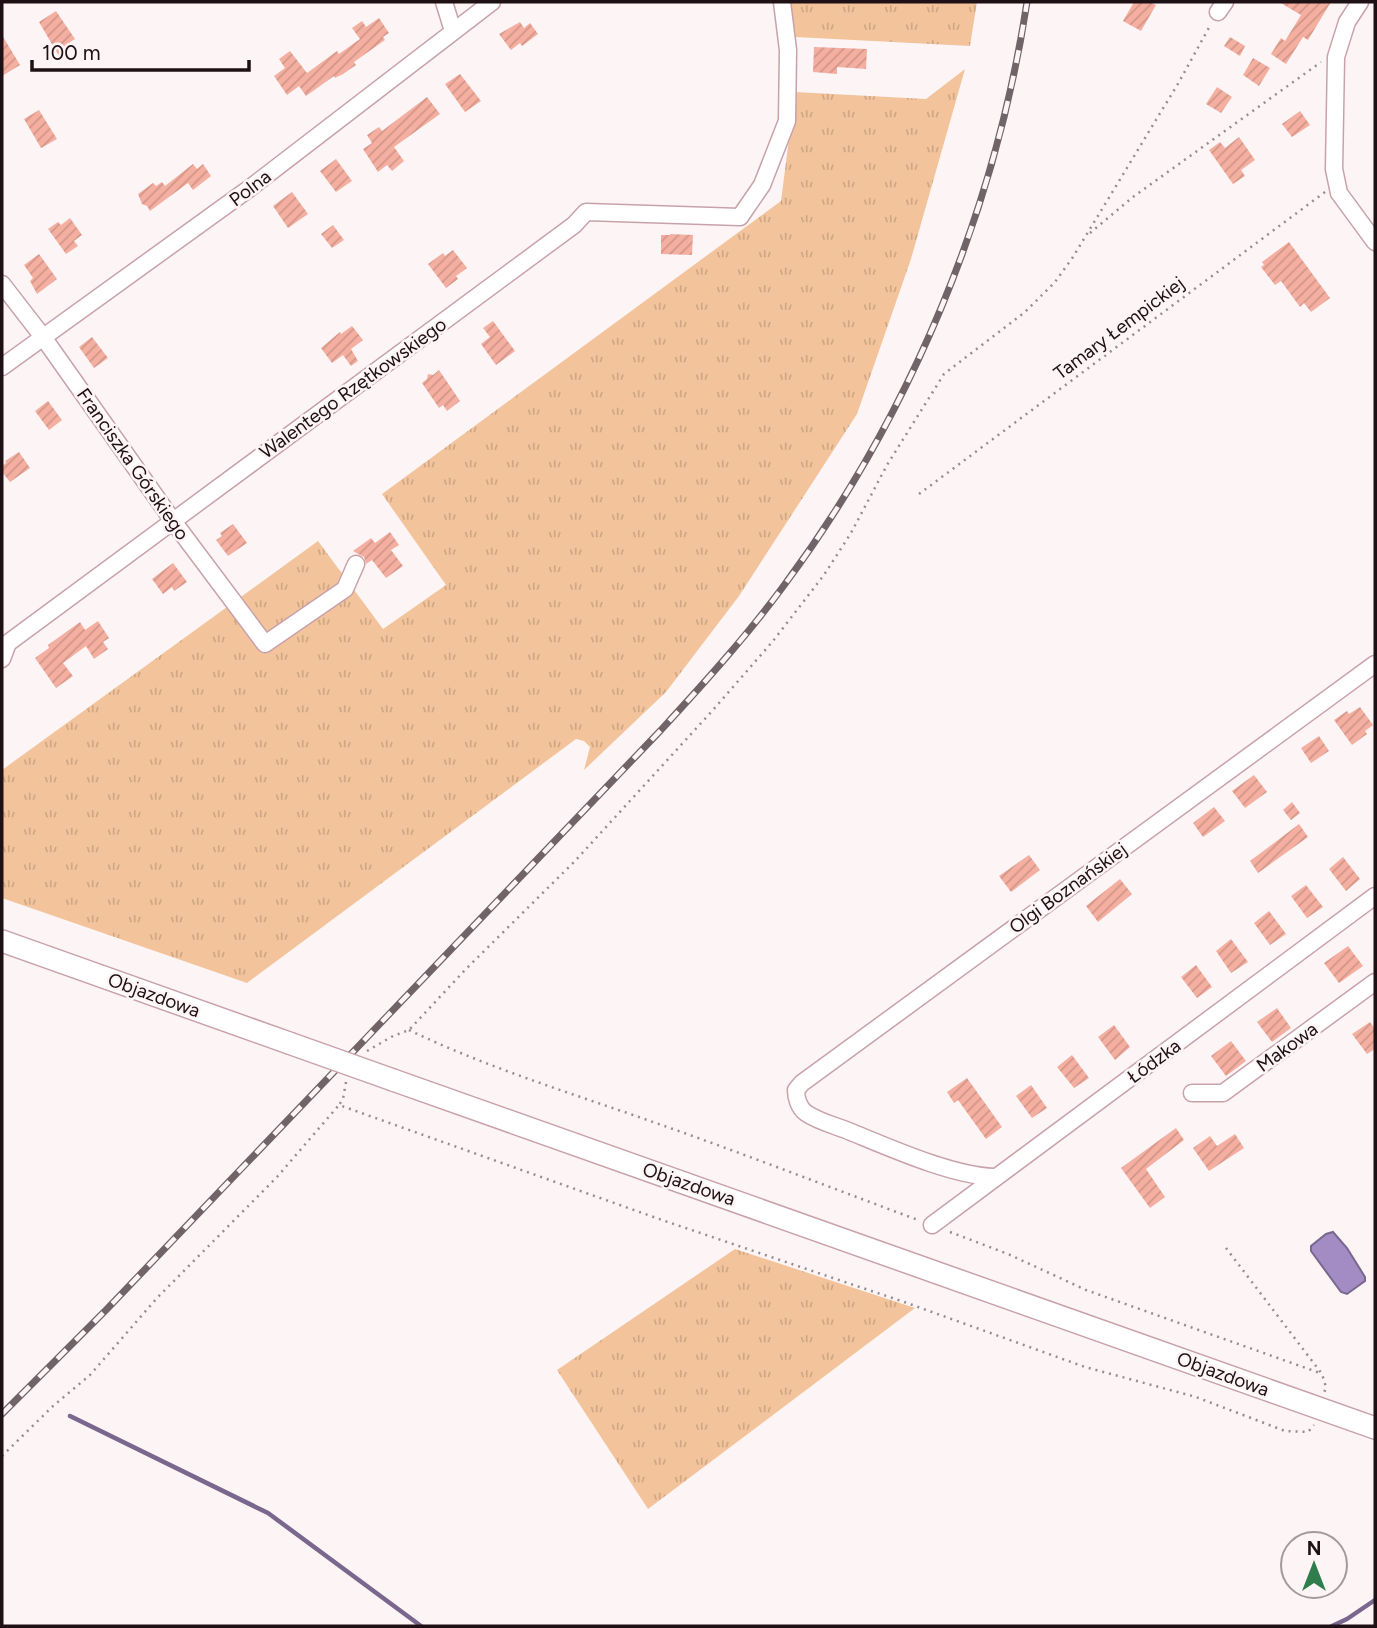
<svg xmlns="http://www.w3.org/2000/svg" width="1377" height="1628" font-family="Figtree,sans-serif">
<defs>
<pattern id="grass-tufts" width="24" height="20" patternUnits="userSpaceOnUse" patternTransform="scale(1.75)"><rect width="24" height="20" fill="#f3c49b"/><path d="M3 7l-1-3M5 7V3M7 7l1-3M15 17l-1-3M17 17v-4M19 17l1-3" fill="none" stroke="#d0a785"/></pattern>
<pattern id="building-hatch" width="6" height="6" patternUnits="userSpaceOnUse" patternTransform="scale(1.75)"><rect width="6" height="6" fill="#f4afa0"/><path d="M-1 1l2-2M0 6l6-6M5 7l2-2" fill="none" stroke="#d19689"/></pattern>
</defs>
<rect width="100%" height="100%" fill="#fdf4f6"/>
<path fill="url(#grass-tufts)" d="M790 2H977L970 46 795 37Z
M965 69 911 259 857 414 739 596 666 692 584 770 590 747 584 741 576 739 247 983 2 898V770L318 541 383 629 446 585 382 494 781 201 795 92 926 99Z
M735 1249 915 1308 648 1509 557 1370Z"/>
<path fill="#a28cc3" stroke="#7a678e" stroke-width="2" d="M1333 1232 1347 1248 1365 1277V1281L1347 1294 1341 1292 1311 1251V1246L1326 1234Z"/>
<g fill="none" stroke-linecap="round" stroke-linejoin="round">
<path stroke="#7a678e" stroke-width="4.5" d="M70 1416 268 1513 421 1626
M1332 1626 1347 1619 1375 1600"/>
</g>
<path fill="url(#building-hatch)" d="M1134 2H1150L1156 5 1141 31 1123 21Z
M1279 2H1331L1308 40 1303 37 1286 64 1271 54 1281 38 1285 41 1301 15Z
M56 11 75 39 70 42 74 47 59 56 39 22Z
M379 18 389 33 383 37 385 40 354 62 356 65 343 74 335 78 334 76 306 96 299 86 287 95 274 76 285 68 279 59 290 51 307 73 337 51 339 54 360 39 352 28 362 21 366 27Z
M520 22 524 28 530 23 538 34 522 46 520 43 511 50 499 34Z
M2 35 20 65 2 76Z
M1230 37 1245 46 1240 56 1224 46Z
M814 47 867 49 866 69 837 67V74L813 72Z
M1253 58 1270 68 1259 86 1243 75Z
M460 74 481 101 465 112 445 84Z
M1217 87 1232 97 1221 113 1206 104Z
M427 97 440 114 394 147 404 161 392 171 387 165 378 172 363 149 372 143 367 135 379 127 382 131Z
M39 110 57 139 41 148 24 119Z
M1300 111 1310 125 1292 137 1282 124Z
M1239 137 1255 160 1241 170 1245 176 1233 184 1209 150 1220 142 1225 148Z
M336 159 352 181 336 192 320 171Z
M193 164 197 169 203 164 211 176 193 190 188 183 150 211 147 206 142 204 138 194 153 183 156 186 162 182 165 186Z
M292 192 308 214 288 228 273 206Z
M70 218 82 235 74 241 78 246 66 254 48 229 58 222 61 225Z
M333 225 344 240 332 248 321 234Z
M670 234 693 235 692 255 661 254V235H670Z
M1289 242 1330 298 1311 312 1304 303 1300 307 1281 281 1275 285 1261 267 1264 265 1262 262Z
M453 250 467 268 456 276 458 279 446 288 428 264 443 253 445 256Z
M39 254 57 279 37 294 30 281 33 278 24 265Z
M493 321 515 351 496 365 481 344 490 337 483 328Z
M352 326 363 340 351 349 358 361 351 366 343 355 332 363 321 348 340 332 341 334Z
M92 337 108 358 94 368 79 347Z
M439 370 460 401 447 411 443 405 439 408 422 383 427 379 428 374 433 375Z
M48 401 62 420 49 430 35 411Z
M19 452 30 468 10 482 2 472V466L6 463 5 461Z
M233 524 247 543 228 556 216 540 222 536 220 533Z
M390 532 399 545 391 550 403 566 386 578 372 560 366 564 364 557 353 551 371 538 375 543Z
M173 563 187 582 174 591 172 587 163 594 152 579Z
M98 621 109 638 103 642 108 649 94 659 86 646 63 663 73 676 56 688 35 658 49 648 48 645 80 622 85 630Z
M1360 707 1373 725 1365 731 1367 734 1352 745 1334 720 1347 711 1349 714Z
M1319 736 1329 751 1311 763 1301 748Z
M1254 775 1267 792 1245 808 1232 791Z
M1292 802 1300 813 1291 820 1283 810Z
M1214 807 1225 821 1203 837 1193 823Z
M1299 824 1308 837 1258 873 1250 861Z
M1029 855 1040 870 1011 892 999 876Z
M1343 857 1360 879 1346 891 1329 869Z
M1120 879 1132 894 1098 922 1086 906Z
M1306 885 1323 907 1307 918 1291 896Z
M1269 911 1286 934 1270 945 1254 923Z
M1231 939 1248 962 1231 973 1216 951Z
M1348 946 1363 966 1339 983 1324 963Z
M1196 965 1212 987 1197 998 1181 977Z
M1277 1008 1291 1028 1272 1042 1257 1022Z
M1370 1022 1375 1029V1049L1367 1054 1352 1034Z
M1114 1025 1130 1047 1115 1060 1098 1037Z
M1231 1041 1246 1061 1226 1076 1211 1056Z
M1072 1055 1089 1078 1074 1088 1057 1067Z
M967 1078 1002 1127 986 1139 958 1100 954 1103 947 1092Z
M1031 1085 1047 1108 1032 1118 1016 1096Z
M1176 1128 1184 1140 1146 1169 1165 1197 1150 1208 1121 1168Z
M1235 1134 1244 1148 1209 1171 1193 1148 1210 1136 1217 1146Z"/>
<g fill="none" stroke-linecap="round" stroke-linejoin="round">
<g stroke="#c8a2ab" stroke-width="19">
<path id="minor" d="M444 2 453 31
M1360 2 1347 22 1336 57 1334 169 1339 193 1375 242
M1218 12 1225 2
M2 284 43 337 173 521 265 644 345 589 356 564
M2 367 250 188 492 2
M2 659 8 643 574 225 586 212 740 217 762 185 787 121 788 50 782 2
M1192 1093H1223L1375 982
M994 1177C953 1176 890 1148 851 1132 837 1126 819 1122 806 1113 799 1108 796 1098 796 1090L802 1083 1375 664
M932 1225 1375 896"/>
</g>
<g stroke="#c8a2ab" stroke-width="24">
<path id="major" d="M2 941 289 1043
M393 1080 1375 1428"/>
</g>
<path stroke="#978c8f" stroke-width="2.5" stroke-dasharray="2 5" stroke-linecap="butt" d="M1090 233 1133 197 1321 62
M919 494 1325 192
M409 1030C488 1068 571 1093 653 1122 742 1153 829 1187 918 1220
M367 1051 393 1036 409 1030 465 970 575 861 713 710 773 641 824 575 851 533 887 465 944 374 1025 312 1055 282 1073 257 1179 82 1211 24
M346 1082 343 1099 339 1105 662 1220 907 1303 1085 1367 1196 1397 1285 1431 1308 1432 1314 1425
M950 1232 1008 1254 1086 1290 1320 1373
M1226 1248 1322 1374 1326 1387 1324 1393
M2 1456 53 1406 90 1375 157 1298 277 1177 339 1105"/>
<use href="#minor" stroke="#fff" stroke-width="16"/>
<use href="#major" stroke="#fff" stroke-width="21"/>
<g stroke="#716468" stroke-width="7">
<path id="rail" d="M2 1414 107 1309 661 730C704 683 747 636 785 584 911 414 995 211 1027 2"/>
</g>
<use href="#rail" stroke="#fdf4f6" stroke-width="4.5" stroke-dasharray="13" stroke-linecap="butt"/>
<g stroke="#c8a2ab" stroke-width="24" stroke-linecap="butt">
<path id="major-bridge" d="M289 1043 393 1080"/>
</g>
<use href="#major-bridge" stroke="#fff" stroke-width="21"/>
</g>
<g text-anchor="middle" dominant-baseline="central" stroke-width="5" stroke-linejoin="round" paint-order="stroke">
<g font-size="19" fill="#1e1014" stroke="#fdf4f6">
<text transform="translate(250 188) rotate(-37)">Polna</text>
<text transform="translate(1119 328) rotate(-37)">Tamary Łempickiej</text>
<text transform="translate(353 388) rotate(-36)">Walentego Rzętkowskiego</text>
<text transform="translate(133 464) rotate(55)">Franciszka Górskiego</text>
<text transform="translate(1068 888) rotate(-36)">Olgi Boznańskiej</text>
<text transform="translate(154 995) rotate(20)">Objazdowa</text>
<text transform="translate(1287 1047) rotate(-36)">Makowa</text>
<text transform="translate(1154 1061) rotate(-36)">Łódzka</text>
<text transform="translate(689 1184) rotate(19)">Objazdowa</text>
<text transform="translate(1223 1374) rotate(20)">Objazdowa</text>
</g>
</g>
<rect width="1377" height="1628" fill="none" stroke="#1e1014" stroke-width="7"/>
<g transform="translate(1314 1565)"><circle r="33" fill="#fdf4f6" stroke="#a4999c" stroke-width="2"/>
<path d="M0-5L12 26L0 18L-12 26Z" fill="#307d4c"/>
<text y="-10" font-size="19" font-weight="bold" text-anchor="middle" fill="#1e1014">N</text>
</g>
<path d="M32 60v10h217v-10" fill="none" stroke="#1e1014" stroke-width="3.5"/>
<text x="42" y="60" font-size="21" fill="#1e1014" stroke="#fdf4f6" stroke-width="5" paint-order="stroke">100 m</text>
</svg>
